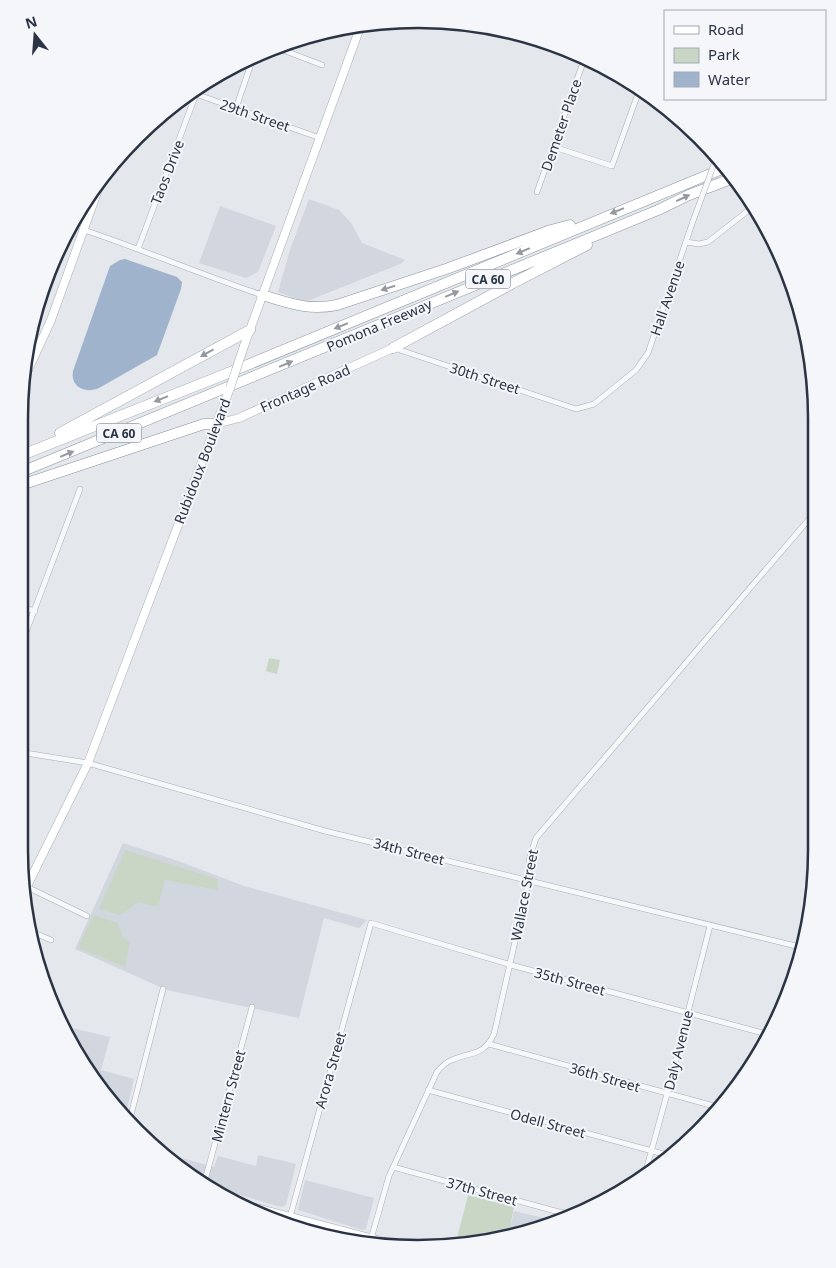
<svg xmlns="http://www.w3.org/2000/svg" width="836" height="1268" font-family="'Noto Sans',sans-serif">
<rect width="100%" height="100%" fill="#e4e7ec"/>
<path fill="#d2d6de" d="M309 199 339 210 351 223 362 243 405 260 400 264 305 302 278 292 290 250Z
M220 206 276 226 258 272 246 278 199 263Z
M123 843 181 862 244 886 367 920 359 928 324 918 299 1018 167 990 75 949Z
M63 1026 110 1037 101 1070 134 1079 126 1114 86 1072Z
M161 1152 214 1167 218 1156 256 1166 258 1155 296 1164 286 1205 281 1207 209 1186 175 1167Z
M305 1180 374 1198 366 1229 362 1230 298 1210Z
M514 1211 557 1221 521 1236 493 1238 495 1228 509 1232Z"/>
<path fill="#c9d6c5" d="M269 658 280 660 277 674 266 671Z
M125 850 218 879 217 890 165 880 158 907 139 902 120 915 99 909Z
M93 915 118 923 123 937 130 942 125 967 78 948Z
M468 1195 514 1207 509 1232 496 1229 493 1238 456 1242Z"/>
<path fill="#9fb4cc" d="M125 259 177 277 182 282 181 289 157 355 99 388C86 394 70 387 73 371L110 266 120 260Z"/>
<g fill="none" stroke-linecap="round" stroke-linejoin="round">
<g stroke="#a9aeb7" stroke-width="6">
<path id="street" d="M275 47 322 65
M190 92 320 138
M236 108 254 55
M554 147 612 166 640 88
M537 192 585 57
M84 230C144 250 202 275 262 295
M686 242 699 244 708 242 754 206
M138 249 196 94
M394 348 576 409 594 404 636 370 648 353 693 221
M20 607 35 611
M20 648 80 489
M19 752 88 763 325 831 800 947
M27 887 87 916
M32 932 51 940
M489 1044 721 1108
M428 1090 667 1155
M130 1119 163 989
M393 1167 570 1215
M645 1174 667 1094 710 926
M204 1184 252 1007
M290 1217 371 923 511 965 770 1035
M368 1243 371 1239 389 1176 437 1072C441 1067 446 1062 452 1060 472 1051 483 1057 494 1034L529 880V860L536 838 816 511"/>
</g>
<g stroke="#a9aeb7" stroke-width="9">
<path id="secondary" d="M244 346 361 25
M22 383 51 320 103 176
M216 424 239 418 393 348
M25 890 88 763 230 388"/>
</g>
<g stroke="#a3abb8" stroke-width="10">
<path id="primary" d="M239 1204 402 1247"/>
</g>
<g stroke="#8b94a3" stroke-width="11">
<path id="highway" d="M262 295C290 303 307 311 337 305L446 269 551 230 570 225
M393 348 515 282 587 245
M60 433 250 330
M22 455 223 375 727 167
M21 472 658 210 689 195 736 177
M21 485 204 424H216"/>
</g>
<use href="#street" stroke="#f7f8fa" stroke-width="5"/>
<use href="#secondary" stroke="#fff" stroke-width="8"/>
<use href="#primary" stroke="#fff" stroke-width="9"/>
<use href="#highway" stroke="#fff" stroke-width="10"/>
<g stroke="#a9aeb7" stroke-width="6" stroke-linecap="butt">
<path id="street-bridge" d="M693 221 717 156"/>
</g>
<g stroke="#a9aeb7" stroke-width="9" stroke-linecap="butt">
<path id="secondary-bridge" d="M230 388 244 346"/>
</g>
<use href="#street-bridge" stroke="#f7f8fa" stroke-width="5"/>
<use href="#secondary-bridge" stroke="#fff" stroke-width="8"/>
</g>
<defs><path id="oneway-solid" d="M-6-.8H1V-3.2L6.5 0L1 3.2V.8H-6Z" transform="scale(1.25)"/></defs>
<g fill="#959aa2">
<use href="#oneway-solid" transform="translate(683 198) rotate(-25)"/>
<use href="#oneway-solid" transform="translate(617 211) rotate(158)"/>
<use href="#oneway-solid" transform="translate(523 251) rotate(157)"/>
<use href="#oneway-solid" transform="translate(388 288) rotate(162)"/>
<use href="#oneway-solid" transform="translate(452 294) rotate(-23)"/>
<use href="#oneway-solid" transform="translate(341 326) rotate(158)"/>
<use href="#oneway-solid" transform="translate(207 353) rotate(151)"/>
<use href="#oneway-solid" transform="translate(286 364) rotate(-23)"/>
<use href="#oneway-solid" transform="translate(161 399) rotate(158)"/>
<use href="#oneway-solid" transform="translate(67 454) rotate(-22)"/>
</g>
<g text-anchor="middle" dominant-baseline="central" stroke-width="4" stroke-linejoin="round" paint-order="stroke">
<g fill="#f4f6f9" stroke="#676e7b" stroke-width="1">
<rect x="465.5" y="269.5" width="45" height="19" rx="4"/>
<rect x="96.5" y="423.5" width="45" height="19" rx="4"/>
</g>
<g font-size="12" font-weight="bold" fill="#2b3445">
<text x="488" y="279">CA 60</text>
<text x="119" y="433">CA 60</text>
</g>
<g font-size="14" fill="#2b3445" stroke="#f4f6f9">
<text transform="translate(255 115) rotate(19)">29th Street</text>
<text transform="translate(561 125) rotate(-71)">Demeter Place</text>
<text transform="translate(167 172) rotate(-69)">Taos Drive</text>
<text transform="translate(667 298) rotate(-71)">Hall Avenue</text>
<text transform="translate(379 325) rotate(-23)">Pomona Freeway</text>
<text transform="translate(485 378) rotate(18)">30th Street</text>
<text transform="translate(305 388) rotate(-24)">Frontage Road</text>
<text transform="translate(202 461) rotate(-69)">Rubidoux Boulevard</text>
<text transform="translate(409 851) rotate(14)">34th Street</text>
<text transform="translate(524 895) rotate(-79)">Wallace Street</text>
<text transform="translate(570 981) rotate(15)">35th Street</text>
<text transform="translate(678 1050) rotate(-76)">Daly Avenue</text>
<text transform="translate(330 1070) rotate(-74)">Arora Street</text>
<text transform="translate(605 1077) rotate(16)">36th Street</text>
<text transform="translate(228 1096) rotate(-75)">Mintern Street</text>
<text transform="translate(548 1123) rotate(15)">Odell Street</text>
<text transform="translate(482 1191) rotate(15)">37th Street</text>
</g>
</g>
<path d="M0 0H836V1268H0ZM418 28H418A390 390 0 0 1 808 418V850A390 390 0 0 1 418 1240H418A390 390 0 0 1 28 850V418A390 390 0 0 1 418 28Z" fill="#f4f6f9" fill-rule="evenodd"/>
<path fill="none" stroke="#2b3445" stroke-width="2.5" d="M418 28H418A390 390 0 0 1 808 418V850A390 390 0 0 1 418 1240H418A390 390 0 0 1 28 850V418A390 390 0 0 1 418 28Z"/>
<rect x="664" y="10" width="162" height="90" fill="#f4f6f9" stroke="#a4a8b1"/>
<rect x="674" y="26" width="25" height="8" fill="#ffffff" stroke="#a4a8b1"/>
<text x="708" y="35" font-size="15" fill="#2b3445">Road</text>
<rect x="674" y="48" width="25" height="15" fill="#c9d6c5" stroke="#a4a8b1"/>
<text x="708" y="60" font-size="15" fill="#2b3445">Park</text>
<rect x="674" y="72" width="25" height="15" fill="#9fb4cc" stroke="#a4a8b1"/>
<text x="708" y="85" font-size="15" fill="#2b3445">Water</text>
<g transform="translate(35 35) rotate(343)" stroke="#f4f6f9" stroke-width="4" paint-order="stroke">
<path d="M0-4L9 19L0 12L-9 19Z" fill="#2b3445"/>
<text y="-8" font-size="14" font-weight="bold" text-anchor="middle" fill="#2b3445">N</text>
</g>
</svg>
